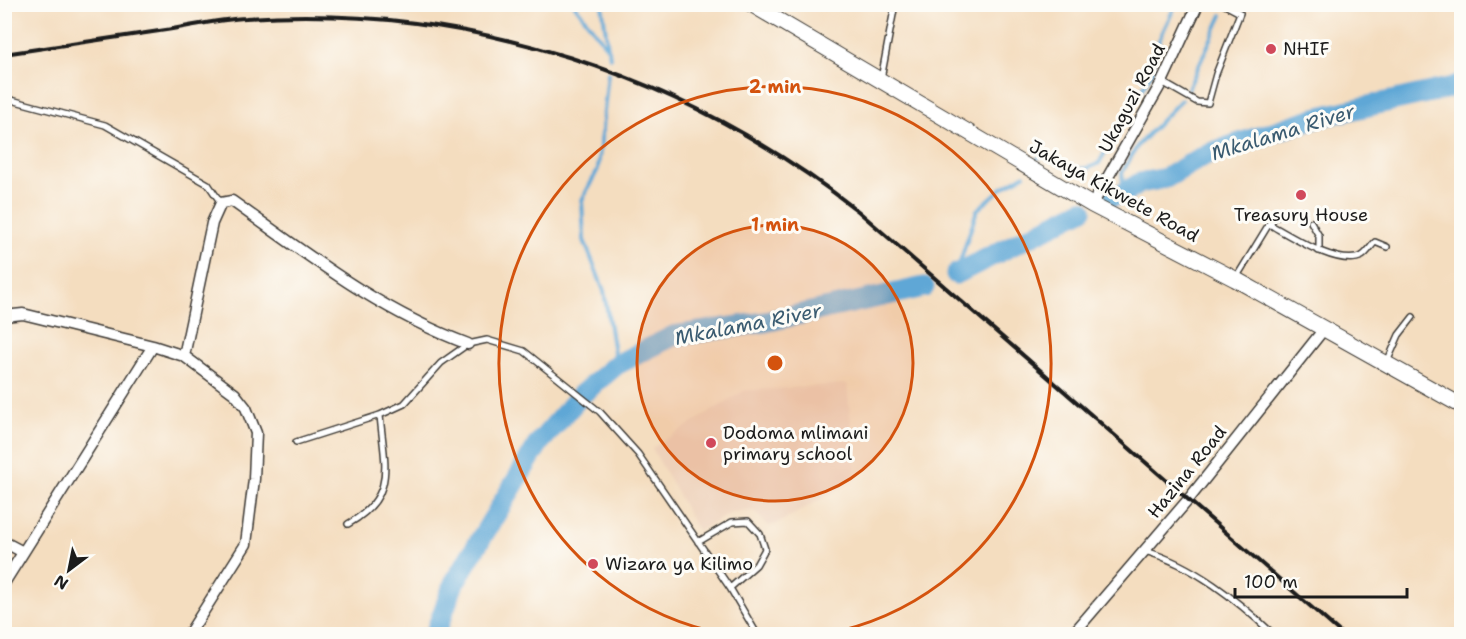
<svg xmlns="http://www.w3.org/2000/svg" width="1466" height="639" font-family="'Shantell Sans',sans-serif">
<rect width="100%" height="100%" fill="#fdfcf7"/>
<filter id="ink" filterUnits="userSpaceOnUse"><feTurbulence type="fractalNoise" baseFrequency=".0167" numOctaves="2"/><feDisplacementMap in="SourceGraphic" scale="12" xChannelSelector="R" yChannelSelector="G"/><feConvolveMatrix kernelMatrix="1 2 1 2 8 2 1 2 1" color-interpolation-filters="sRGB"/></filter>
<filter id="wash" filterUnits="userSpaceOnUse"><feTurbulence type="fractalNoise" baseFrequency=".008" numOctaves="4" result="noise"/><feDisplacementMap in="SourceGraphic" scale="24" xChannelSelector="R" yChannelSelector="G"/><feGaussianBlur stdDeviation="1.35" result="paint"/><feColorMatrix in="noise" values="0 0 0 0 0 0 0 0 0 0 0 0 0 0 0 0 0 1.4 0 .05"/><feComposite in="paint" operator="in"/></filter>
<g filter="url(#wash)">
<rect width="100%" height="100%" fill="#f4ddbf"/>
<path fill="#eed1ba" d="M847 384 856 479 777 524 768 526 754 511 733 512 698 531 652 448 744 391Z"/>
<g fill="none" stroke-linecap="round" stroke-linejoin="round">
<path stroke="#5fa7d6" stroke-width="4" d="M574 4 609 50 610 58
M602 4 608 48
M608 73 598 169 582 200 584 240 604 291 616 365
M1188 89 1222 15
M1037 159 1042 155C1061 164 1079 176 1099 163L1153 70 1159 40 1176 4
M1124 193 1122 173 1138 145 1181 100
M956 274 977 210 1002 188 1024 175"/>
<path stroke="#5fa7d6" stroke-width="21" d="M1110 197 1124 193 1140 183 1166 178 1207 154 1315 118 1462 85
M956 274 1082 210
M435 634 454 583 539 443 581 395 616 365 673 336 765 322 924 287"/>
</g>
</g>
<g filter="url(#ink)">
<g fill="none" stroke-linecap="round" stroke-linejoin="round">
<g stroke="#3c3934" stroke-width="8">
<path id="lane" d="M881 79 895 4
M1162 82 1197 102 1208 103 1216 74 1240 13 1223 4
M4 98 105 125 208 184 221 203
M1311 222 1319 236V251
M1269 224 1277 215 1294 212
M1236 278 1269 224C1289 235 1339 268 1362 256 1367 253 1371 246 1375 242L1387 247
M1387 362 1399 335 1413 317
M296 442 380 415 404 404 441 363 468 344 487 340 524 351 600 412 638 454 730 588 757 634
M348 524C398 496 384 464 380 415
M698 542 732 522 748 521 760 534 765 549 756 565 730 588
M1145 551C1194 565 1237 600 1273 634"/>
</g>
<g stroke="#3c3934" stroke-width="13">
<path id="street" d="M1092 205 1162 82 1198 4
M4 316 23 314 153 346 184 356 235 394 246 408 256 433 254 479 246 544 189 634
M184 356 212 223 221 203 232 201C308 255 379 311 468 344
M4 542 23 552
M4 583 153 346
M1073 634 1188 500 1324 329"/>
</g>
<g stroke="#3c3934" stroke-width="17">
<path id="secondary" d="M751 4 1092 205 1235 279 1462 406"/>
</g>
<use href="#lane" stroke="#fff" stroke-width="5"/>
<use href="#street" stroke="#fff" stroke-width="10"/>
<use href="#secondary" stroke="#fff" stroke-width="15"/>
<path stroke="#1c1c1c" stroke-width="4" d="M4 54C58 46 112 38 166 30 192 26 220 19 246 18 468 3 684 74 858 211L1342 634"/>
</g>
</g>
<circle cx="775" cy="363" r="138" fill="#d4530e" fill-opacity=".12"/>
<g fill="none" stroke="#d4530e" stroke-width="3">
<circle cx="775" cy="363" r="138"/>
<path d="M725 634A276 276 0 1 1 825 634"/>
</g>
<g fill="#d1495b" stroke="#fdfcf7" stroke-width="2">
<circle cx="1271" cy="49" r="6"/>
<circle cx="1301" cy="195" r="6"/>
<circle cx="711" cy="443" r="6"/>
<circle cx="593" cy="564" r="6"/>
</g>
<g text-anchor="middle" dominant-baseline="central" stroke-width="6" stroke-linejoin="round" paint-order="stroke">
<g font-size="18" fill="#1c1c1c" stroke="#fdfcf7" text-anchor="start">
<text x="1283" y="49">NHIF</text>
<text x="1301" y="215" text-anchor="middle">Treasury House</text>
<text x="723" y="433">Dodoma mlimani<tspan x="723" dy="21">primary school</tspan></text>
<text x="605" y="564">Wizara ya Kilimo</text>
</g>
<g font-size="18" fill="#1c1c1c" stroke="#fdfcf7">
<text transform="translate(1132 98) rotate(-62)">Ukaguzi Road</text>
<text transform="translate(1114 191) rotate(29)">Jakaya Kikwete Road</text>
<text transform="translate(1187 472) rotate(-51)">Hazina Road</text>
</g>
<g font-size="20" font-style="italic" fill="#3a5b70" stroke="#fdfcf7">
<text transform="translate(1283 132) rotate(-17)">Mkalama River</text>
<text transform="translate(748 324) rotate(-11)">Mkalama River</text>
</g>
</g>
<circle cx="775" cy="363" r="9" fill="#d4530e" stroke="#fdfcf7" stroke-width="3"/>
<g font-size="18" text-anchor="middle" font-weight="bold" fill="#d4530e" stroke="#fdfcf7" stroke-width="6" stroke-linejoin="round" paint-order="stroke">
<text x="775" y="93">2 min</text>
<text x="775" y="231">1 min</text>
</g>
<rect width="1466" height="639" fill="none" stroke="#fdfcf7" stroke-width="24"/>
<g transform="translate(69 570) rotate(212)" stroke="#fdfcf7" stroke-width="4.5" paint-order="stroke">
<path d="M0-4.5L10 22L0 15L-10 22Z" fill="#1c1c1c"/>
<text y="-9" font-size="16" font-weight="bold" text-anchor="middle" fill="#1c1c1c">N</text>
</g>
<path d="M1235 588v9h172v-9" fill="none" stroke="#1c1c1c" stroke-width="3"/>
<text x="1244" y="588" font-size="18" fill="#1c1c1c" stroke="#fdfcf7" stroke-width="4.5" paint-order="stroke">100 m</text>
</svg>
